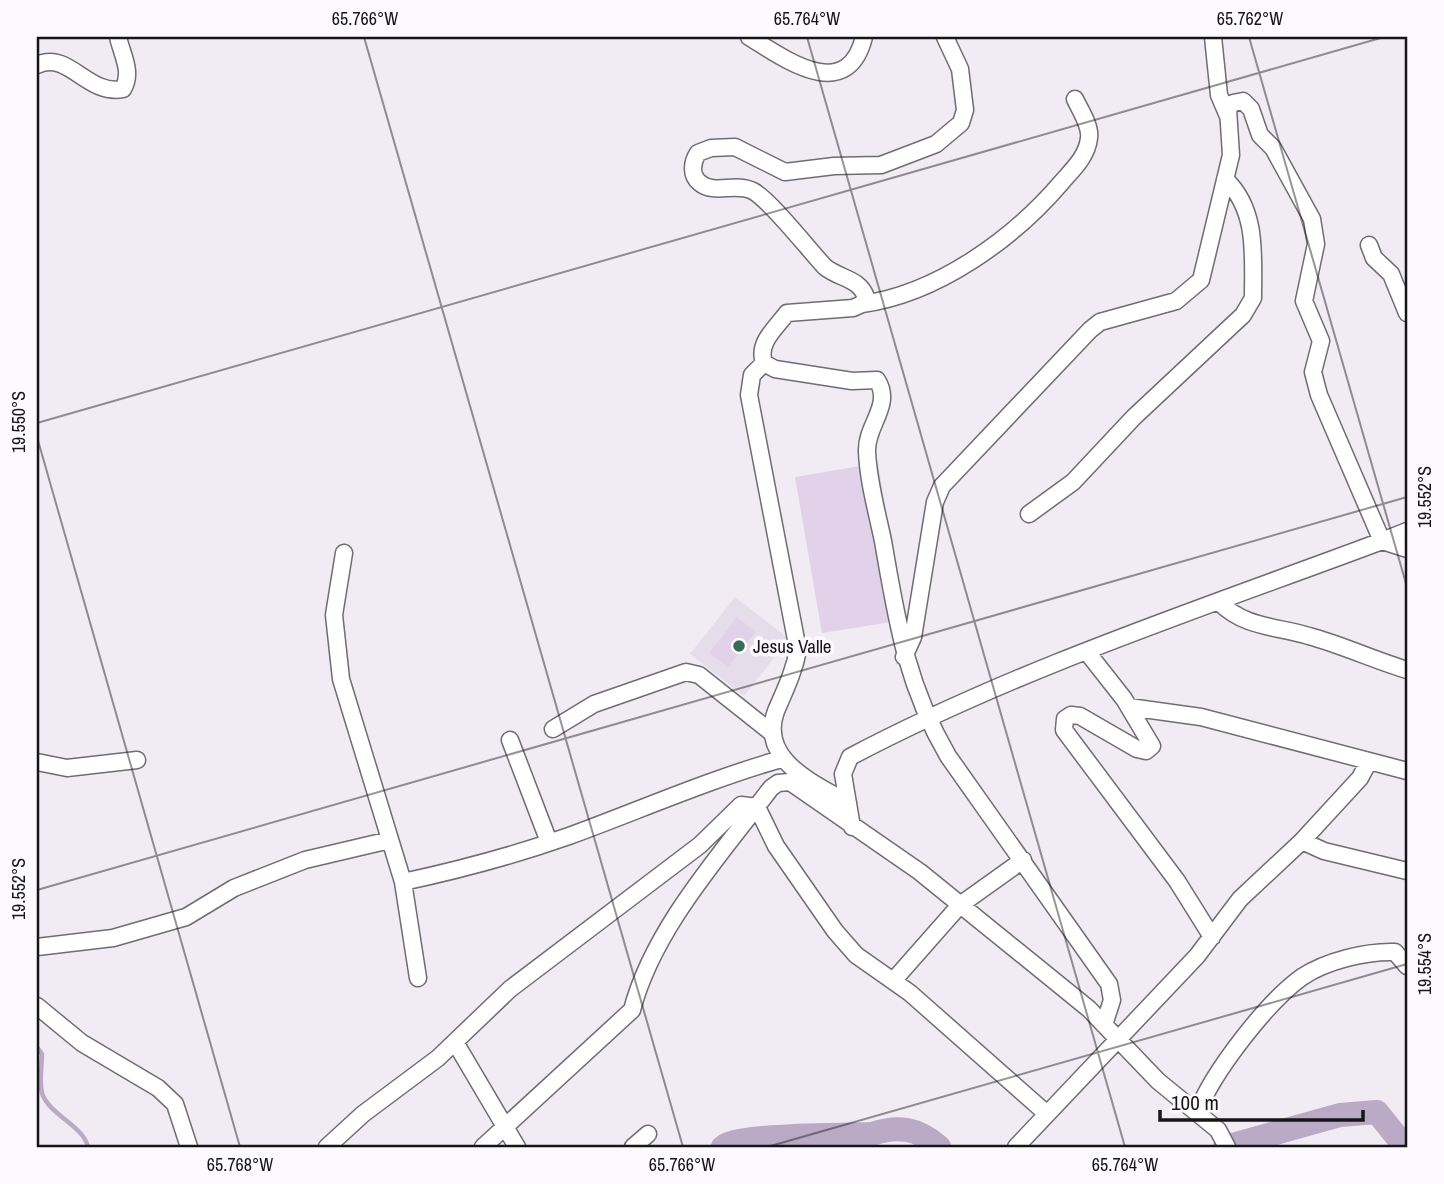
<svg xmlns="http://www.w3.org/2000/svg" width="1444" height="1184" font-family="'Archivo Narrow',sans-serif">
<rect width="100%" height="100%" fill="#f1ecf4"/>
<path fill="#e6ddeb" d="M735 597 789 639 744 696 690 654Z"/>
<path fill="#e1d2ea" d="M878 463 904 620 822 633 795 477Z
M737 617 756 632 728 667 709 653Z"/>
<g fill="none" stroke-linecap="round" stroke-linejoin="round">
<path stroke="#bbaac5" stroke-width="4.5" d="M37 1047 42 1054C42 1065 39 1082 42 1093 49 1115 83 1125 88 1147"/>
<path stroke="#bbaac5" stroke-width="24" d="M723 1147C736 1134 847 1135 872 1134 898 1125 918 1128 939 1147
M1225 1147 1340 1115 1377 1112 1405 1147"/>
<g stroke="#706c73" stroke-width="19">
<path id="minor" d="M749 37C785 59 847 105 864 37
M945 37 960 69 965 110 961 123 936 144 881 165 834 166 785 172 735 147 711 148 698 153C692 162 690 175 700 183 714 195 736 182 753 191 770 200 809 250 825 267 840 279 859 278 866 297L862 304 853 308 787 313C775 329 757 343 764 363L775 369 852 381 877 380C893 405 866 425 867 451 868 481 877 512 883 541 897 621 906 684 948 756L1109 984 1112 1000 1104 1025
M1213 37 1219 95 1228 116
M37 65C69 50 87 96 123 89 133 72 122 55 118 37
M1369 245 1374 258 1391 274 1407 313
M862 304C937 294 1013 239 1061 183 1072 170 1087 157 1089 138 1091 126 1080 110 1075 99
M764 363 752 375 749 395 798 650C794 672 785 690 776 711 758 760 814 783 848 803
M1029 514 1073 482 1134 417 1243 315 1253 298C1253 256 1258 210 1225 179
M344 553 334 615 341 679 403 882 418 978
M1219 602C1245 628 1276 626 1309 636 1342 645 1374 660 1407 670
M1087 652 1124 699 1152 746 1146 751 1137 749 1080 716 1071 715 1065 719 1064 730 1177 881 1212 937
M904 657 913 637 935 502 942 486 1090 330 1100 322 1176 301 1201 280 1231 155 1228 109 1233 103 1243 101 1251 109 1260 135 1273 148 1312 219 1316 244 1304 301 1321 341 1313 372 1319 395 1382 541 1407 531
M1129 707 1201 717 1407 771
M553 729 594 704 686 672 699 675 772 733
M510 740 549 842
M37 762 67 768 137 760
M852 827 843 774 850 757C1019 668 1203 608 1382 541L1407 549
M1302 841 1324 851 1407 871
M403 882C459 870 515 855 569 836 640 810 708 780 781 759
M37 947 113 938 186 917 234 888 305 860 390 840
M893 981 960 905 1023 860
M37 1006 82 1043 158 1088 175 1104 189 1147
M455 1042 517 1147
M1197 1113C1212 1073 1267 1002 1302 977 1326 961 1366 951 1395 952L1407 966
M327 1147 363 1114 438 1058 510 989 700 845 741 805 757 807 776 846 835 931 856 955 910 993 1047 1114
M483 1147 632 1010C653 929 721 854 771 788L778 783 790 782 920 872 1089 1009 1158 1081 1218 1130 1227 1147
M633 1147 648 1134
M1016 1147 1197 956 1240 899 1302 841 1360 778 1369 761"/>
</g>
<use href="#minor" stroke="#fff" stroke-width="16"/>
</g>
<path fill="none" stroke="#171518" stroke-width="2" stroke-opacity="0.45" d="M364 37 683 1147M807 37 1125 1147M1249 37 1407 587M37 423 1384 37M37 437 240 1147M37 890 1407 497M767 1147 1407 964"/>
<circle fill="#346c54" stroke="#fdfaff" stroke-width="2.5" cx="739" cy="646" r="7"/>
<g text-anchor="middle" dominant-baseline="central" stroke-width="7" stroke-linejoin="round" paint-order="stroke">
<g font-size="19" fill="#171518" stroke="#fdfaff" text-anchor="start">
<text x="753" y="646">Jesus Valle</text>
</g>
</g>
<rect width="1444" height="1184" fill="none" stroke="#fdfaff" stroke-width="77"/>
<path d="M1160 1110v10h203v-10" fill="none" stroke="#171518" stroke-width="3.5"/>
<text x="1171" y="1110" font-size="21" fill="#171518" stroke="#fdfaff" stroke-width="5" paint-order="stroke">100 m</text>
<rect x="38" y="38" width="1368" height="1108" fill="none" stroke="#171518" stroke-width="2.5"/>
<g font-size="18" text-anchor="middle" fill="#171518">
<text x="365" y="25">65.766°W</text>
<text x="807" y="25">65.764°W</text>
<text x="1250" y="25">65.762°W</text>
<text transform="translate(19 422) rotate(-90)" y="6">19.550°S</text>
<text transform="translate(1425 497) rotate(-90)" y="6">19.552°S</text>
<text transform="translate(19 889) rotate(-90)" y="6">19.552°S</text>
<text transform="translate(1425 964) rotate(-90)" y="6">19.554°S</text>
<text x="240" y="1171">65.768°W</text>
<text x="682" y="1171">65.766°W</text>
<text x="1125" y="1171">65.764°W</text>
</g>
</svg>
